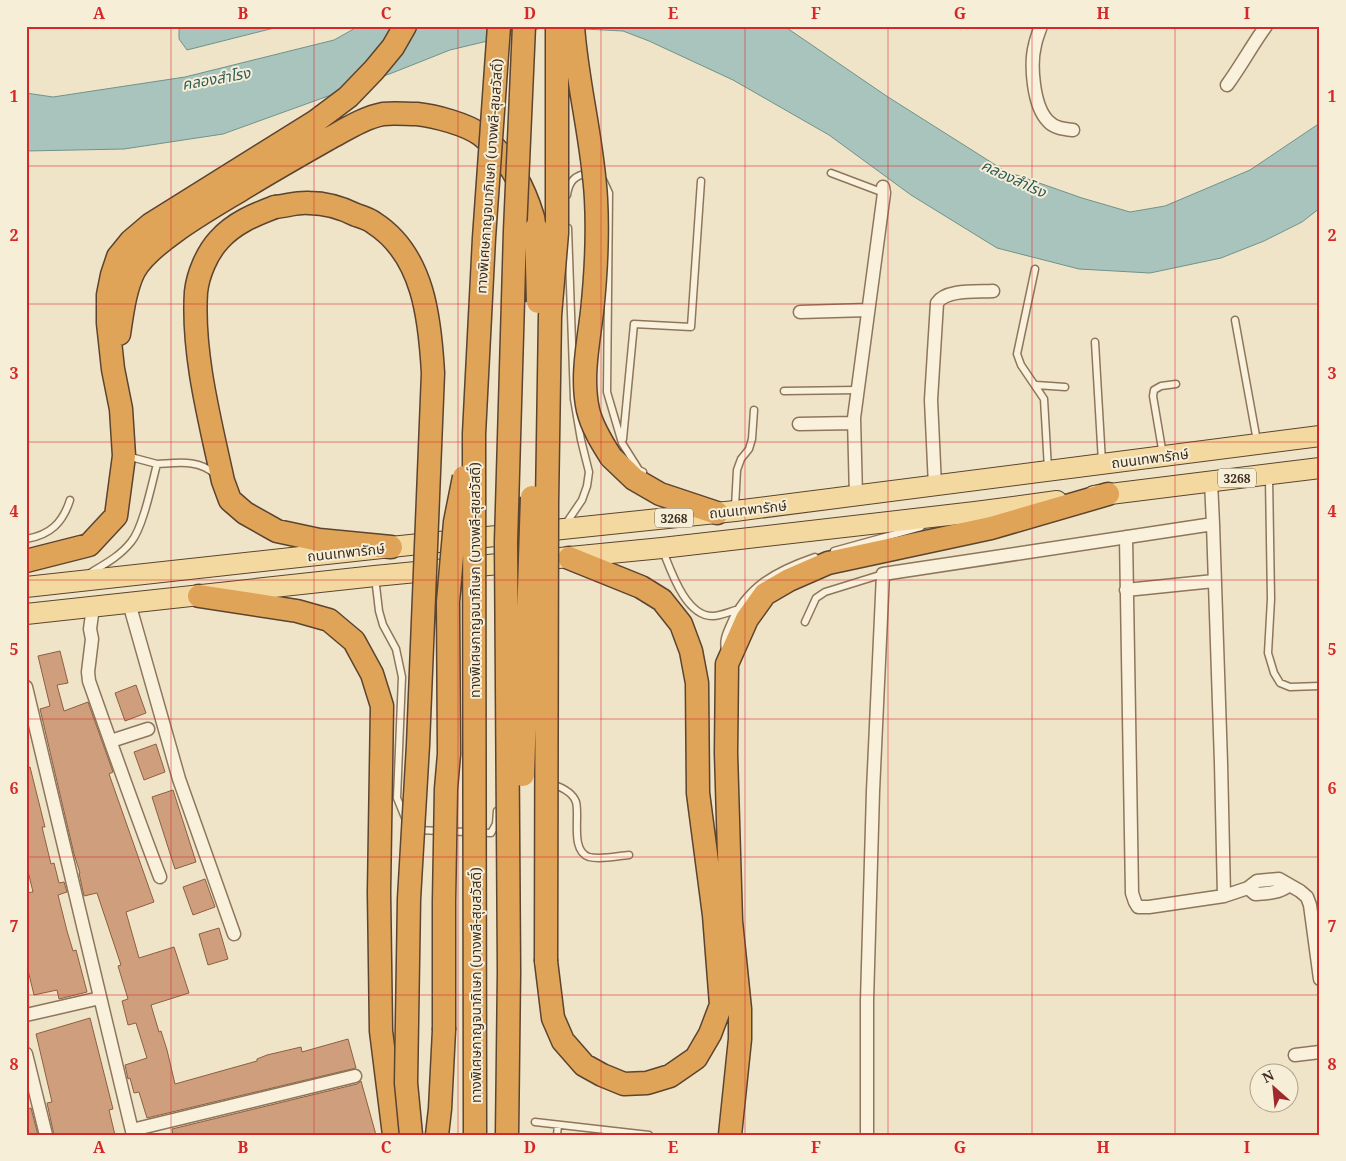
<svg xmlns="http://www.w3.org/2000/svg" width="1346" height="1161" font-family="'Noto Serif','Noto Sans Thai',serif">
<rect width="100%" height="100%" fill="#f0e4c8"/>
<path fill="#a9c4bc" stroke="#6f938a" d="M179 26H282L187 50 179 39Z
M359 26H784L888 97 1005 171 1082 198 1130 212 1165 206 1250 170 1320 123V208L1302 222 1264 241 1221 258 1150 273 1079 269 997 248 911 195 829 135 733 80 649 41 623 31 546 27 450 50 392 73 223 134 124 149 26 151V93L53 97 185 77 334 40Z"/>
<path fill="#cf9f7d" stroke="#8d5f41" d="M60 651 68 683 57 685 64 711 88 702 113 772 109 774 154 902 126 912 139 958 174 947 189 993 151 1005 159 1032 161 1031 167 1050 175 1084 257 1061V1059L267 1055 301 1047 302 1052 348 1039 356 1068 147 1118 139 1092 134 1093 130 1078 128 1079 125 1065 147 1058 136 1023 128 1025 122 1001 128 999 118 966 121 965 97 893 84 896 79 873H80L74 854 40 709 50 706 38 656Z
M136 685 146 713 125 721 115 693Z
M156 744 165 772 144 780 134 752Z
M30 767 45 827H42L51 864 54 863 59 883 64 882 67 892 58 895 67 931 73 951 76 950 87 992 59 999 57 990 34 995 26 962V893L33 892 26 863V768Z
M173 790 196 862 175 869 152 797Z
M205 879 215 907 193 915 183 887Z
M219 928 228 959 208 965 199 934Z
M90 1018 113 1109 109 1110 115 1135H54L47 1103 52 1102 36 1034Z
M361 1081 376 1135H173L172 1129 357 1084Z
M31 1108 38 1135H26V1109Z"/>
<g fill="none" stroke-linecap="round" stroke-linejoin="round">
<g stroke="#8d765c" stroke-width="9">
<path id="lane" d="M831 173 884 193
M603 180 609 193 607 392 622 443 639 470 643 472
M567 195C569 181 575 175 589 173
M1035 269 1017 354 1021 365 1044 399 1048 469
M1235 320 1257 441
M1095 342 1102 462
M1036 385 1065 387
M784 391 858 390
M623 439 634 324 691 327 701 181
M1163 455 1153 396 1154 390 1161 386 1176 384
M157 464C178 463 198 459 215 474
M1269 478 1271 599 1268 653 1274 673 1280 683 1290 687 1320 686
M735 507 737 470 741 459 749 449 752 439 754 410
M565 525 582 500 587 486 589 472 581 440 574 399 568 228
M26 539C51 535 63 522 70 500
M663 551C671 571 686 617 713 616 720 616 729 612 736 610
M834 551 921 527
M90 573C105 564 120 556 131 542 143 528 152 483 157 464L127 456
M375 577 379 611 383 625 396 649 402 677 397 798 406 820
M805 622 816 598 825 592 883 574
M725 651C723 640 726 634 730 625 746 586 777 570 815 557
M552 784C561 787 573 793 576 802 580 816 570 851 589 857 601 860 617 856 629 855
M417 830 491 833 496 824 497 811
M535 1122 649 1135
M557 1135 558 1125"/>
</g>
<g stroke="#8d765c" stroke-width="15">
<path id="street" d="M1041 26C1039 32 1036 39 1035 45 1030 64 1033 106 1048 121 1054 128 1064 129 1073 130
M1227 85C1241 66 1252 45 1266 26
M800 312 868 310
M799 424 854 423
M935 486 931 400 937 303C946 289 977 292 993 291
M856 497 854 418 884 193 883 187
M1213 524 1221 763 1224 896
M1126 537 1132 893 1135 902 1138 907H1149L1224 896 1248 888 1257 881 1279 879 1300 891 1307 897 1310 905 1320 979
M1126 590 1214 581
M129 603 179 779 234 934
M93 607 90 629 92 639 88 672 89 681C112 746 135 812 160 877
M26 687 133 1135
M111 741 148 729
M1248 888 1255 894C1268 893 1278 893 1288 886
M26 1015 100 998
M26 1054 46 1135
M1295 1055 1320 1052
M132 1130 355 1076
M867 1135V1001L873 791 883 574 1213 524 1211 482"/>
</g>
<g stroke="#5b4430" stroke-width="22">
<path id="primary" d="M1094 496 1320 468
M26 587 391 547 735 511 1320 436
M26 614 375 576 662 548 975 512 1057 501"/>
</g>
<g stroke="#5b4430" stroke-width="25">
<path id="highway" d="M275 207C254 215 234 223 219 240 207 253 198 274 196 292 192 353 210 421 223 481L230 500 245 513 277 531 319 540 391 547
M119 334C122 314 125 289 134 271 149 243 211 208 239 191 268 173 298 156 328 139 345 130 363 118 383 114 393 113 406 114 417 114 435 116 466 124 481 135 510 158 527 193 536 228
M611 457 634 479 660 494 717 513
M26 561 89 545 116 516 124 456 121 409 113 369 108 323V295L112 275 118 257 131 241 151 224 316 121 348 97 374 70 393 47 405 26
M199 596 297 611 329 620 354 641 372 674 382 706 379 892 381 1031 394 1135
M546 961 553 1018 563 1041 584 1065 602 1075 624 1084 647 1083 670 1076 696 1058 710 1034 721 1005 714 915 698 793 697 683 691 651 681 624 662 600 641 587 569 558
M437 1135 440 1109 444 1030
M730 1135 740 1039V1009L731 921 726 753 727 664 747 619 765 594 789 580 828 563 991 528 1108 494"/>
</g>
<use href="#lane" stroke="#faf1dc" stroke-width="6"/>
<use href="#street" stroke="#faf1dc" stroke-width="12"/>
<use href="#primary" stroke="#f3d9a0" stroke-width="20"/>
<use href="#highway" stroke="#e0a458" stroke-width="22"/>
<g stroke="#5b4430" stroke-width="25" stroke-linecap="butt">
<path id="highway-bridge" d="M573 26C577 84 593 141 596 199 598 237 596 274 592 312 588 345 581 378 588 410 592 427 602 443 611 457
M275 207C286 206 298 202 309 203 325 203 342 208 356 215 362 217 369 219 374 223 424 255 430 320 433 373L418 745 409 899 406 1083 411 1135
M536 228 538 302
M523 775 532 497
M546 961 547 503 550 316 557 233V26
M444 1030V901L446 789 449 754 448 602 455 522 464 477
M475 1135 474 434 484 238 499 26
M507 1135 509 971 506 542 515 231 524 26"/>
</g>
<use href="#highway-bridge" stroke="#e0a458" stroke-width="22"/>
</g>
<path fill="none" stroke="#d62828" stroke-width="1" stroke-opacity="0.55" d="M171 26V1135M314 26V1135M458 26V1135M601 26V1135M745 26V1135M888 26V1135M1032 26V1135M1175 26V1135M26 166H1320M26 304H1320M26 442H1320M26 580H1320M26 719H1320M26 857H1320M26 995H1320"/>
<g text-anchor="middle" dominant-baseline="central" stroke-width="4" stroke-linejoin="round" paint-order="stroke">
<g fill="#f7eed8" stroke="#756857" stroke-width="1">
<rect x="1218" y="468.5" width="38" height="19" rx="4"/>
<rect x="655" y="508.5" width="38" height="19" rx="4"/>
</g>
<g font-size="12" font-weight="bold" fill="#3d2e20">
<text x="1237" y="478">3268</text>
<text x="674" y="518">3268</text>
</g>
<g font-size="14" fill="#3d2e20" stroke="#f7eed8">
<text transform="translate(489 176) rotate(-86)">ทางพิเศษกาญจนาภิเษก (บางพลี-สุขสวัสดิ์)</text>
<text transform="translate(1150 458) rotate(-7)">ถนนเทพารักษ์</text>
<text transform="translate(748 509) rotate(-6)">ถนนเทพารักษ์</text>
<text transform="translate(346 552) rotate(-6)">ถนนเทพารักษ์</text>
<text transform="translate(474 580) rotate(-90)">ทางพิเศษกาญจนาภิเษก (บางพลี-สุขสวัสดิ์)</text>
<text transform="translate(475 985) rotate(-90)">ทางพิเศษกาญจนาภิเษก (บางพลี-สุขสวัสดิ์)</text>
</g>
<g font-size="15" font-style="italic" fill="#2f5d5a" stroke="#f7eed8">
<text transform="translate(216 78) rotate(-10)">คลองสำโรง</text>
<text transform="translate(1014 178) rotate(25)">คลองสำโรง</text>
</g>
</g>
<rect width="1346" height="1161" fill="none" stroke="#f7eed8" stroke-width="55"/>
<g transform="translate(1274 1088) rotate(333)"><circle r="24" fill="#f7eed8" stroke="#ada18e"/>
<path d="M0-4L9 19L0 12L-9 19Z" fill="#9e2a2b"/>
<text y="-8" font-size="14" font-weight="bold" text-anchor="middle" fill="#3d2e20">N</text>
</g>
<rect x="28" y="28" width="1290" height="1106" fill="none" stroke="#d62828" stroke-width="2"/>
<g font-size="16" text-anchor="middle" font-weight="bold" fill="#d62828">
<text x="99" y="19">A</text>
<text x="243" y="19">B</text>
<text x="386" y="19">C</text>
<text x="530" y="19">D</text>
<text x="673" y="19">E</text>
<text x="816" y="19">F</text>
<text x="960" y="19">G</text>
<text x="1103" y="19">H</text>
<text x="1247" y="19">I</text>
<text x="14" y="102">1</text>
<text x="1332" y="102">1</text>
<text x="14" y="241">2</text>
<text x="1332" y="241">2</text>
<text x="14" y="379">3</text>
<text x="1332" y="379">3</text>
<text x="14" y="517">4</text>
<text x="1332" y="517">4</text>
<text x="14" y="655">5</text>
<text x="1332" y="655">5</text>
<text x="14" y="794">6</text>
<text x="1332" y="794">6</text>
<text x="14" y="932">7</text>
<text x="1332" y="932">7</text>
<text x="14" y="1070">8</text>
<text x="1332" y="1070">8</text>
<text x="99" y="1153">A</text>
<text x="243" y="1153">B</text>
<text x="386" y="1153">C</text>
<text x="530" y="1153">D</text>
<text x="673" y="1153">E</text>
<text x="816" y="1153">F</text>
<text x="960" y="1153">G</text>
<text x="1103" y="1153">H</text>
<text x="1247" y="1153">I</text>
</g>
</svg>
